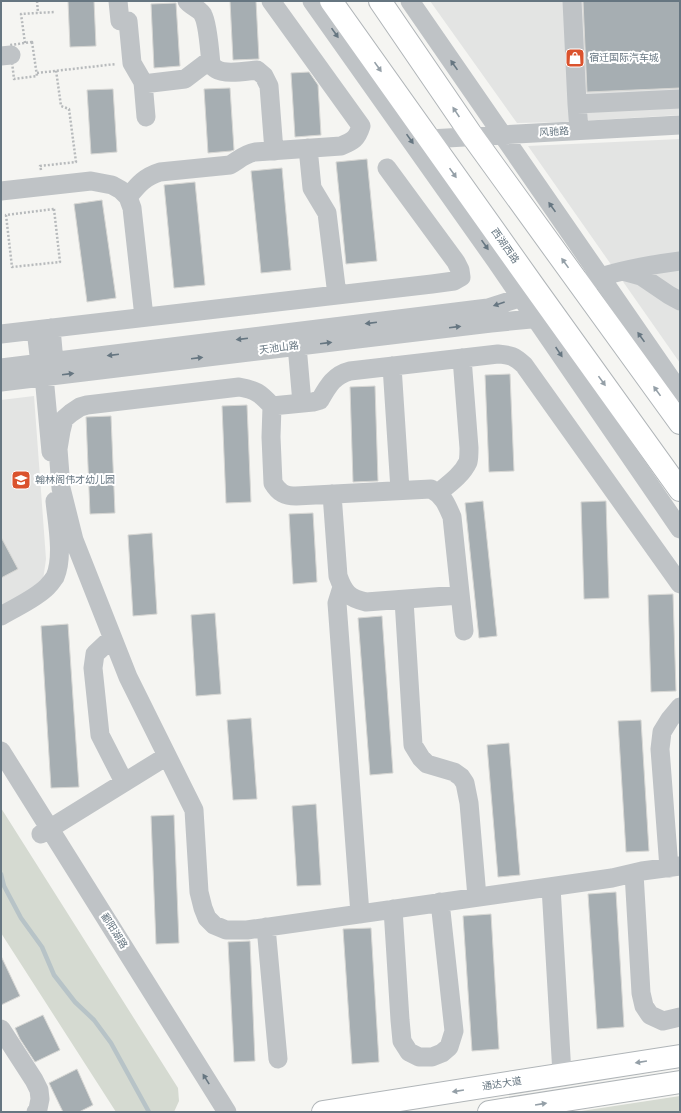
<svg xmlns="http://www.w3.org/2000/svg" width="681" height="1113" font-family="'Nunito Sans','Noto Sans SC',sans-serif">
<rect width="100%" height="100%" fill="#f5f5f2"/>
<path fill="#e3e4e3" d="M430 1H680V115L564 122 517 123Z
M680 139V363L528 146Z
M34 396 46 559 43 580 37 587 1 608V400Z"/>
<path fill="#d5dad1" d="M1 808 178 1088 179 1101 174 1112H116L1 933Z
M680 1096V1112H575Z"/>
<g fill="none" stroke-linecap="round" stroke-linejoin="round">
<path stroke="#b7c3c7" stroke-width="4.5" d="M1 874 4 886 21 918 42 947 54 975 75 1002 94 1020 111 1043 149 1112"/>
</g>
<path fill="#a6aeb2" stroke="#d7d7d4" d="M68 1H94L96 46 70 47Z
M230 1H256L259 59 233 60Z
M583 1H680V88L587 92Z
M176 3 180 66 154 68 151 4Z
M309 72 318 85 321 135 295 137 291 73Z
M230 88 234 150 231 151 208 153 204 89Z
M113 89 117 152 91 154 87 90Z
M367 159 377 261 346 264 336 162Z
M282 168 291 270 261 273 251 171Z
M195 182 205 285 174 288 164 185Z
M102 200 116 298 87 302 74 204Z
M510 374 514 471 489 472 485 375Z
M375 386 378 481 353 482 350 387Z
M247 405 251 502 226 503 222 406Z
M111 416 115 513 90 514 86 417Z
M483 501 497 636 479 638 465 503Z
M606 501 609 598 584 599 581 502Z
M313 513 317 582 293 584 289 514Z
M152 533 157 614 133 616 128 535Z
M1 537 18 569 1 578Z
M673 594 676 691 651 692 648 595Z
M215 613 221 694 196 696 191 615Z
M382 616 393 773 370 775 358 618Z
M68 624 79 787 51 788 41 626Z
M251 718 257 799 233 800 227 720Z
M641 720 649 851 626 852 618 721Z
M509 743 520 875 498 877 487 745Z
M316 804 321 885 297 886 292 806Z
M174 815 179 943 156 944 151 816Z
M616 892 624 1027 597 1029 588 894Z
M491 914 499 1049 472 1051 463 916Z
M371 928 379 1062 352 1064 343 929Z
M250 941 255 1061 234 1062 228 942Z
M1 956 20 996 1 1005Z
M43 1015 60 1050 35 1062 20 1039 15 1028Z
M77 1069 93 1105 79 1112H63L49 1083Z"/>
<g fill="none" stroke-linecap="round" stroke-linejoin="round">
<g stroke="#b0b5b8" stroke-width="24">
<path id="major" d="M331 1 535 288 680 490
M380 1 473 137 680 423
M323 1112 680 1056
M489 1112 680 1082"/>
</g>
<path stroke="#b7babc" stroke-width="2.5" stroke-dasharray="2 2" stroke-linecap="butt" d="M37 1 38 13
M32 42 37 76 14 79 10 45Z
M25 43 21 14 54 12
M37 73 116 64
M41 170 40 166 76 162 69 109 61 106 56 70
M54 209 60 262 12 267 6 215Z"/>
<path stroke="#bfc3c6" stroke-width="19" d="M118 1 120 21H128L132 63 143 82 146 117
M187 1C191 6 201 10 203 15 208 24 210 54 211 65 213 66 214 68 216 69 225 75 246 71 257 70L264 76 269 86 274 151
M312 1 496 261 680 529
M410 1 680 392
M572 1 577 104
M1 56 11 55
M143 84 185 79 210 60
M579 130 577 104 680 99
M429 139 680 125
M308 148 312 188 327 213 337 295
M1 191 91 181 112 185 121 190 128 197 132 208 144 317
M128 197C138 185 144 177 160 172L230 165C239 160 244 154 255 152L341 146C353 141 357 139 361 126L271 1
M623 271 641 276 669 295 680 301
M589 281C618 270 649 265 680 261
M51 328 54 362
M36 330 40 364
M1 334 432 284 454 281 461 277 460 270 456 262 387 168
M296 334 302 403
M43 365 51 452
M392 366 400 490
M1 368 488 308 513 300 530 291
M1 382 491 323 531 319H546
M272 406 313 402 320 400C328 386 334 375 350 371L498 354C511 355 514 356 524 365L680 584
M438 493C449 484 462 475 468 462 469 458 469 453 469 448L462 358
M332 494 338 576C344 593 349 598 366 602L460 595
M342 587 337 603 360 914
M404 600 413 745 421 758 427 764 454 772 461 777 465 783 469 803 477 897
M1 616C16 607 35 599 47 587 50 584 53 580 55 577 64 557 57 522 55 501
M464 631 452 517C447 505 443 495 431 489L296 496C285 496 279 493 273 483L271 437 272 406C260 393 256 390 239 387L87 405 80 407 71 413 64 419 61 431 58 449 61 488 74 540 128 677 194 810 199 892 203 908 207 918 214 925 226 930H247L612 878 642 871 680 866
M112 638 95 654 93 668 100 735 124 782
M1 751 227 1112
M41 834 167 756
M669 868 660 749 662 732 670 719 680 707
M634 873 641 993 644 1006 650 1015 663 1021 680 1017
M551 887 562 1074
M393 909 400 1020 402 1041 409 1052 419 1057H432L442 1053 449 1047 454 1031 440 902
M266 927 278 1059
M1 1029 34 1080 39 1090 40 1099 38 1109 36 1112"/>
<use href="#major" stroke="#fff" stroke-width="22"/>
</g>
<defs><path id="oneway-solid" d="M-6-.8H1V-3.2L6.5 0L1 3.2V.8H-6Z"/></defs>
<g fill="#667681">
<use href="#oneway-solid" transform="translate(335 33) rotate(55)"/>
<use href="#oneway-solid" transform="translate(454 65) rotate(-125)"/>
<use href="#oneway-solid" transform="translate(410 139) rotate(55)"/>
<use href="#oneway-solid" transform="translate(552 207) rotate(-125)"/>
<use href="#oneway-solid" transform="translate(485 245) rotate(55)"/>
<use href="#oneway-solid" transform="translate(499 304) rotate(161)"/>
<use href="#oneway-solid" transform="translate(371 323) rotate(173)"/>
<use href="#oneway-solid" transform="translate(455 327) rotate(-7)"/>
<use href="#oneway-solid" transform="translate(641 337) rotate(-125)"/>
<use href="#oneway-solid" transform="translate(242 339) rotate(173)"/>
<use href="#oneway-solid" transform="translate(326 343) rotate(-7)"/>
<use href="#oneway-solid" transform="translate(559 352) rotate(56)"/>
<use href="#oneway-solid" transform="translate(113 355) rotate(173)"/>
<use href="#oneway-solid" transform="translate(197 358) rotate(-7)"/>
<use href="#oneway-solid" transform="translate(68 374) rotate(-7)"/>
<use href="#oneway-solid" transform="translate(206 1079) rotate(-122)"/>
</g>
<g fill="#949fa7">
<use href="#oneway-solid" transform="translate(378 67) rotate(55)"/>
<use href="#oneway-solid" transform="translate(456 112) rotate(-124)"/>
<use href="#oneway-solid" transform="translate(453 173) rotate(55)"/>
<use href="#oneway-solid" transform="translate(565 263) rotate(-126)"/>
<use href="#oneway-solid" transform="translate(602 381) rotate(54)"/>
<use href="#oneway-solid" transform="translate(657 391) rotate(-126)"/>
<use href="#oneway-solid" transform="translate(641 1062) rotate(171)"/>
<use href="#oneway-solid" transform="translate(458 1091) rotate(171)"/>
<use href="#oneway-solid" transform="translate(541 1104) rotate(-9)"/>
</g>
<defs>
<g id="shop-square" transform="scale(1)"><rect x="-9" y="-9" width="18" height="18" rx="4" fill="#da522d" stroke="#fff"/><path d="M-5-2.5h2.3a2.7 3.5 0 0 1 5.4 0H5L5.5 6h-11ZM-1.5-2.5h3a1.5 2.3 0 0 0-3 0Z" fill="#fff"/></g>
<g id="school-square" transform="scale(1)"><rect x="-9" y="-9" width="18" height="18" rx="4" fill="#da522d" stroke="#fff"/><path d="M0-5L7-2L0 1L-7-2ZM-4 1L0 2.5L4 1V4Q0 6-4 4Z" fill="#fff"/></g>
</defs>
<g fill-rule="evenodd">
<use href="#shop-square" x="575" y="58"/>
<use href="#school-square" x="21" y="480"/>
</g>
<g text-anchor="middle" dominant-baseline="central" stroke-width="4" stroke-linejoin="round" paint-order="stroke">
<g font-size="10" fill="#667681" stroke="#fff" text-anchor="start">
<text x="589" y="58">宿迁国际汽车城</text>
<text x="35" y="480">翰林阁伟才幼儿园</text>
</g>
<g font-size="10" fill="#667681" stroke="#fff">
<text transform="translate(554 132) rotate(-3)">风驰路</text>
<text transform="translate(505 246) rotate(55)">西湖西路</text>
<text transform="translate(279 348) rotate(-7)">天池山路</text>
<text transform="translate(114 931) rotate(58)">鄱阳湖路</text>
<text transform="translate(502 1084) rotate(-9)">通达大道</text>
</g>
</g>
<rect width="681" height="1113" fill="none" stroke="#667681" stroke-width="4"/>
</svg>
